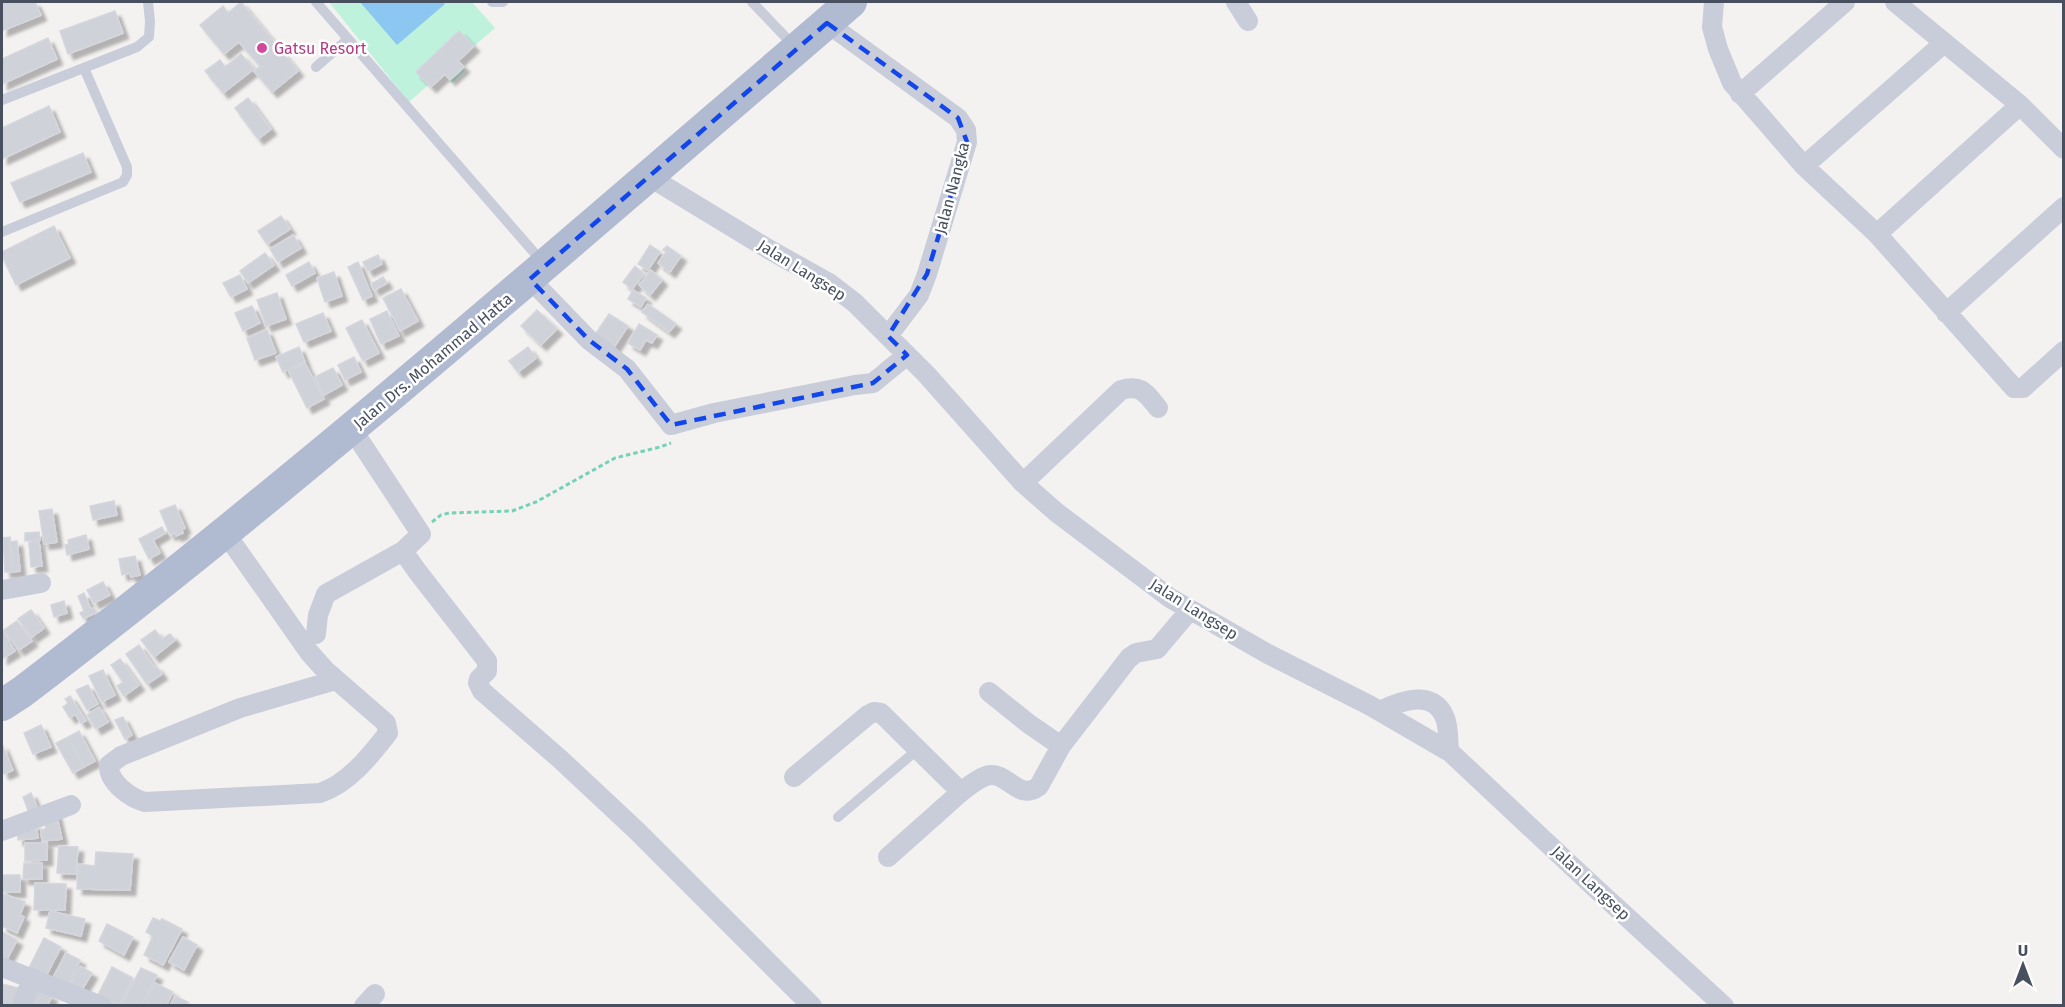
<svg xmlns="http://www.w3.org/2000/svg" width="2065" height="1007" font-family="'Fira Sans',sans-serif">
<defs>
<filter id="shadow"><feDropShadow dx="5.5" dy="5.5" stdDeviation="1.5" flood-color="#0004"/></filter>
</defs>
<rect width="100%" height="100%" fill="#f4f2f1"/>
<path fill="#bff2dd" d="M329 2H472L495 28 457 61 465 70 452 83 442 73 409 102Z"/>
<path fill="#8bc7f0" d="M360 2H443L445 4 397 45Z"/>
<path fill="#d0d2d9" stroke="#d5d6dd" stroke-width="1.5" filter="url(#shadow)" d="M8 2H35L41 15 2 31V4Z
M241 2 298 71 272 92 254 71 260 66 239 42 224 54 200 25 223 6 228 13Z
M115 11 123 33 68 54 60 31Z
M459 31 474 46 458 61 464 67 450 80 445 74 431 87 416 72Z
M48 38 57 59 2 84V59Z
M241 54 254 69 223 93 205 71 220 60 225 67Z
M248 98 271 129 258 139 235 108Z
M49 106 60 132 2 159V128Z
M83 153 91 172 20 202 11 183Z
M281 216 290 229 267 244 258 231Z
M54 226 70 258 16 285 2 256V252Z
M293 235 301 248 278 262 270 249Z
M650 245 660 252 648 270 638 264Z
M667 246 681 256 670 272 658 263 666 252 663 250Z
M265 253 274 265 248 283 240 271Z
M378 255 382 264 368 271 363 262Z
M309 262 315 273 292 286 286 275Z
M358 262 372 296 363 300 348 267Z
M635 266 644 274 632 289 623 282Z
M651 270 662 280 650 295 639 285Z
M334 272 342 296 325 302 317 278Z
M240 275 247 289 231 297 223 283Z
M383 277 387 283 374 290 371 284Z
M401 289 418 321 400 331 383 298Z
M633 290 646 298 641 307 628 299Z
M277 293 286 319 266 326 257 300Z
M648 304 676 324 669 332 642 312Z
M252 306 260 323 243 331 235 313Z
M537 310 557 329 541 345 521 326Z
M387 311 399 336 381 344 370 319Z
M323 313 331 331 304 342 296 324Z
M609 314 628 326 613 349 594 336Z
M362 320 379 353 363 361 346 328Z
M639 324 657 335 652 343 646 340 640 350 628 343Z
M267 330 276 353 255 360 247 338Z
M299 347 305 362 283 372 276 357Z
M528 347 536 358 518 372 509 361Z
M354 357 361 372 345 380 338 365Z
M305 363 324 399 307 408 289 372Z
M333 368 342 385 324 395 315 377Z
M114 501 117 515 93 520 90 506Z
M175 505 185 528 182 530 183 533 176 536 175 533 170 535 160 511Z
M52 509 57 542 44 544 39 511Z
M162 527 165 533 153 540 160 553 149 559 139 539Z
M39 532 40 540 25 541V533Z
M86 535 89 549 67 555 65 545 69 544 68 540Z
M10 537 13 572H5L3 538Z
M17 541 20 571 13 572 10 542Z
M39 542 42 566 31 567 29 543Z
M135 556 140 575 131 577 129 573 122 575 119 559Z
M103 582 110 595 94 603 87 590Z
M84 593 91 609 94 608 96 613 83 618 80 613 84 611 78 596Z
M64 601 67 613 54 617 51 605Z
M31 610 44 628 32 637 18 619Z
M17 621 32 641 19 650 4 630Z
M2 629 15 651 2 659Z
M155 630 162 639 170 634 175 640 154 657 141 640Z
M139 645 154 667 156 666 162 674 147 684 126 654Z
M120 659 139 685 124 696 117 686 123 682 111 665Z
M103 670 115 695 102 702 89 676Z
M88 685 98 704 87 710 76 690Z
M70 696 86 721 81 723 75 714 70 718 63 707 68 703 65 699Z
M99 707 108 722 96 729 87 715Z
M123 717 132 735 125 739 115 720Z
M41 725 51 747 33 754 24 733Z
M79 731 95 761 84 767 68 737Z
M68 737 84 767 73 773 56 743Z
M2 744 13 770 4 774 2 770Z
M31 793 39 811 30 815 23 797Z
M56 813 62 839 42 841 41 830 46 829 43 816Z
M36 824 38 838 18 840 17 826Z
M25 843H47V860L25 861Z
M59 846 78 847 76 874 57 873Z
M96 852 133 854 130 890 77 889 78 864 95 866Z
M24 863H42V879H23Z
M2 875H20V892H2Z
M35 883 66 884 65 910H34Z
M4 894 25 902 20 915 24 917 17 933 2 926V900Z
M50 911 85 919 81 936 46 928Z
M153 918 160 921 162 919 182 929 163 965 144 955 153 936 146 932Z
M107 924 133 937 124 955 99 941Z
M2 932 17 940 3 967H2Z
M183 937 197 945 184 970 169 962Z
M44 938 61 947 44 980 27 972Z
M66 953 80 960 65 989 51 982Z
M80 966 92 973 80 993 68 987Z
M112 967 133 978 119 1006 98 995Z
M141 968 157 975 141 1006H127L122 1003Z
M155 983 173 992 166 1006H144Z
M2 984 22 989 18 1006H2Z
M37 989 52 996 47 1006H29Z
M175 996 188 1002 186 1006H170Z"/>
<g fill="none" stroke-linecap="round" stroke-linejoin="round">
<path stroke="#75d1b7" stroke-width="3" stroke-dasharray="4.5 3" stroke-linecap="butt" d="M432 522 441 515 449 513 512 511 536 502 615 458 660 447 671 443"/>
<path stroke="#c8cdd9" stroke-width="10" d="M316 2 544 264
M492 2H503
M752 2 794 46
M316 67 348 39
M2 100 137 47 149 37 150 21 148 2
M2 232 123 182 127 175V167L84 68
M838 817 917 750"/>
<path stroke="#c8cdd9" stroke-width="20" d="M1236 2 1248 21
M1714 2 1712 27 1718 49 1732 83 1804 166 1877 234 2020 105
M1895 2 2020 105 2064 149
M827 23 958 118 966 130 967 142 927 274 919 295 888 336
M1740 94 1845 2
M1804 166 1944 43
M648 176 770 250 829 283 855 303 927 375 1023 483 1056 512 1170 598 1268 654 1369 705 1450 752 1593 886 1724 1006
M1877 234 2014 388H2023L2064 351
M530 279 589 340 627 369 671 425 714 413 855 385 873 383 907 355
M1946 313 2064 207
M1023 483 1121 390C1141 384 1146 393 1158 408
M224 531 309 652 325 670 386 723 388 733C371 755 348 784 320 793L145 802C130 798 108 782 109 765L121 756 240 708 336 680
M403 551 417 571 487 661V671L479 679 478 683 482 691 560 759 637 831 812 1006
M2 590 41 583
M316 634 318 615 326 594 403 551 421 534 352 429
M989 692 1029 724 1061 746
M1380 711C1400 701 1434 688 1445 718 1449 728 1448 741 1449 751
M794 777 868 715 874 712 881 713 961 792 888 857
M961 792C969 786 977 779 986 776 1007 769 1018 803 1039 786L1061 746 1129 658 1136 653 1157 649 1190 610
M2 831 71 805
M2 967 102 1006
M22 1006 32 978
M364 1006 375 994"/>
<path stroke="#b0bad1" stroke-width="32" d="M2 705 22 692C308 474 578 236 851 2"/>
</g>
<path fill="none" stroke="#1246ed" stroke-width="4.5" stroke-dasharray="12 8" stroke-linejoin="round" d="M827 23 958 118 967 142 927 274 888 336 907 355 873 383 671 425 627 369 589 340 530 279Z"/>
<circle fill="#d1479c" stroke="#fff" stroke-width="2" cx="262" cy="48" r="6"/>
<g text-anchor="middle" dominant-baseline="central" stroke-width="5" stroke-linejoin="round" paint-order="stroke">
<g font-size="16" fill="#b23c85" stroke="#fff" text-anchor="start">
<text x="274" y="48">Gatsu Resort</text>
</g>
<g font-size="16" fill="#485060" stroke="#fff">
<text transform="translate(952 188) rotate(-75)">Jalan Nangka</text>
<text transform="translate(802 270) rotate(32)">Jalan Langsep</text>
<text transform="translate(433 361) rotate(-40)">Jalan Drs. Mohammad Hatta</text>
<text transform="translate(1194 609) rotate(32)">Jalan Langsep</text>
<text transform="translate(1591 883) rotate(43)">Jalan Langsep</text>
</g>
</g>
<rect width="2065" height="1007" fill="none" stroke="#485060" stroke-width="6"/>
<g transform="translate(2023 965)" stroke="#ffffff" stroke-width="4.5" paint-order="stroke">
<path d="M0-4.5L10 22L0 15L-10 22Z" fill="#485060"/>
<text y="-9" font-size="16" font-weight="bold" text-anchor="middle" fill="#485060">U</text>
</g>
</svg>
